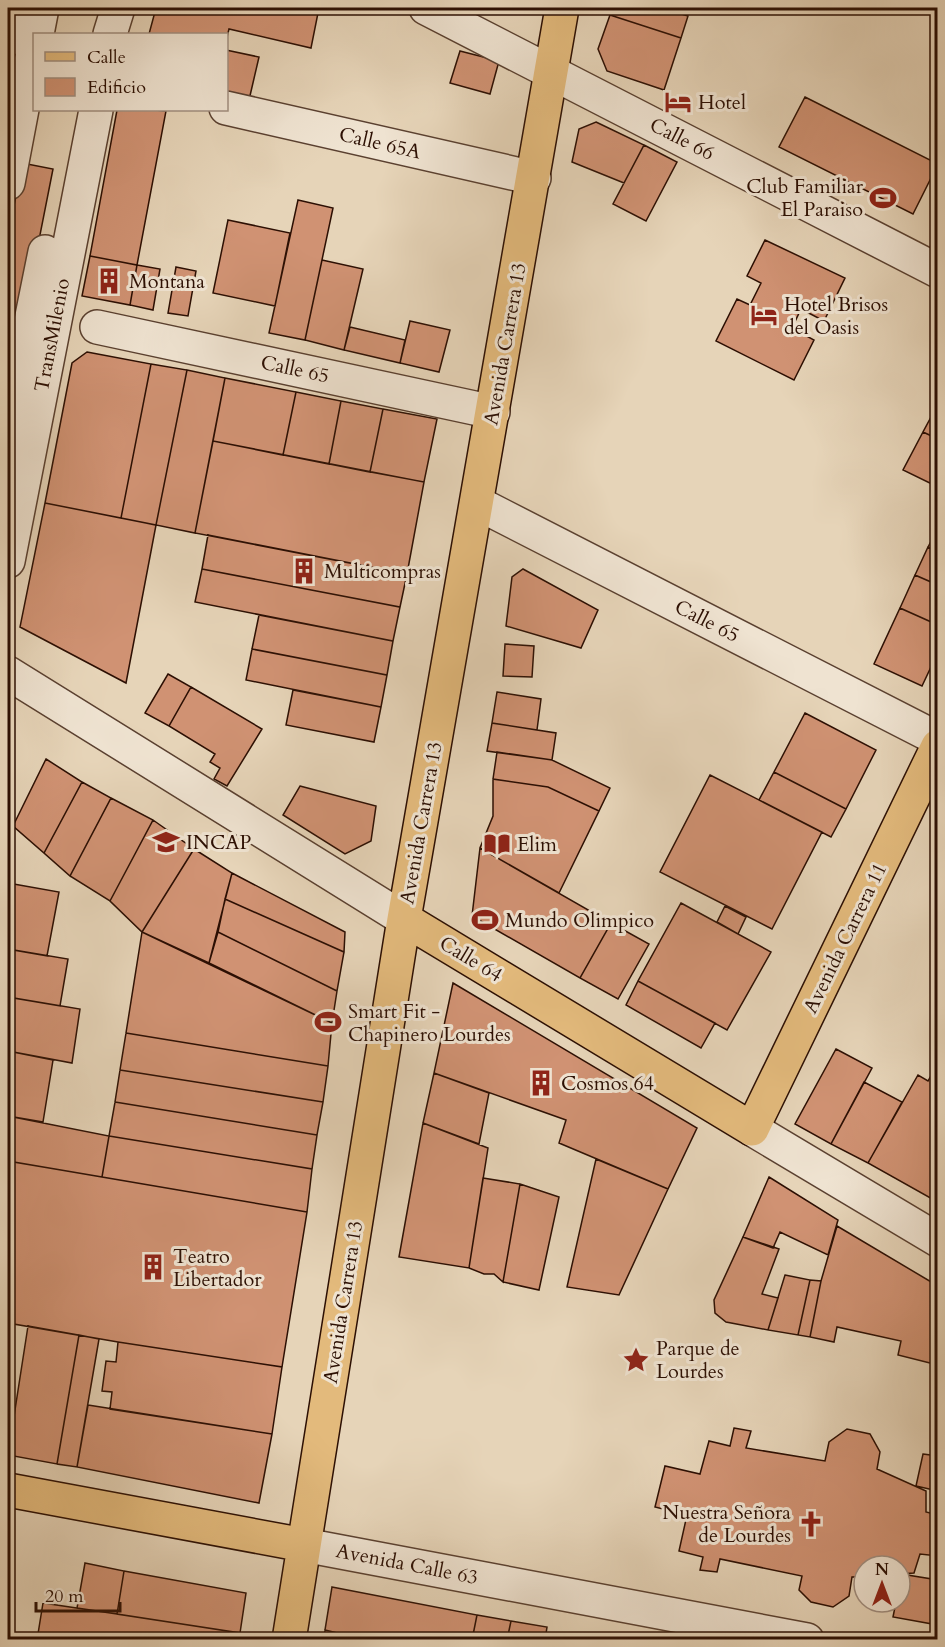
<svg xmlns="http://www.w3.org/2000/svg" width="945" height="1647" font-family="Cardo,serif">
<rect width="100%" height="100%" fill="#e6d4b8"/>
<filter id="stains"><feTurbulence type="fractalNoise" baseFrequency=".00333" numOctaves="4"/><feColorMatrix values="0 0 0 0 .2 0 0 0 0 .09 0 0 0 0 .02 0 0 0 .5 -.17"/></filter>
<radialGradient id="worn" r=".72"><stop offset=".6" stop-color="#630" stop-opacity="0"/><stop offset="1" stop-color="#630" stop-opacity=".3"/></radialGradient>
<path fill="#d09273" stroke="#2c0f03" stroke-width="1.5" d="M156 8H319L311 48 229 29 226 41V34H149Z
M612 8H662L688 16 681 38 610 15Z
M610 15 681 38 664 90 607 71 598 49Z
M226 50 259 57 249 100 226 95Z
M460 51 499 61 490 94 450 83Z
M805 97 938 164 913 214 779 147Z
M117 110H155L166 111 137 265 90 256Z
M596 122 644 145 624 183 572 162 579 129Z
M644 145 677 162 646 221 613 204Z
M22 163 53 169 8 397V237Z
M298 200 333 208 305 340 269 333Z
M228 220 290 233 275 306 213 293Z
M765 240 845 278 824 321 801 309 792 328 814 340 794 380 716 341 737 299 750 305 761 283 747 276Z
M90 256 137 265 130 305 82 296Z
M322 260 363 269 344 350 305 340Z
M137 265 160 269 153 310 130 305Z
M176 267 196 271 188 316 168 313Z
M410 321 450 330 439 372 400 363Z
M350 327 405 340 400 363 344 350Z
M87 352 151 364 121 518 45 503 72 363Z
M151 364 187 370 156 525 121 518Z
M187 370 225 378 195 533 156 525Z
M225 378 296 392 283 455 213 441Z
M296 392 341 401 329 464 283 455Z
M341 401 383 409 370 472 329 464Z
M938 404V439L923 432Z
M383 409 437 419 424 482 370 472Z
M923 432 938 439V487L903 470Z
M213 441 424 482 407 574 195 533Z
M45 503 156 525 126 683 20 627Z
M938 528V551L928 547Z
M208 535 407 574 400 607 202 569Z
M928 547 938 551V585L915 575Z
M202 569 400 607 393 641 195 602Z
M523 569 598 610 581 648 506 626 512 577Z
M915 575 938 585V625L900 608Z
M900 608 938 625V652L922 686 874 664Z
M259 615 393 641 387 675 252 649Z
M505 644 534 646 532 677 503 676Z
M252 649 387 675 381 707 246 680Z
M168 674 191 687 169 726 145 713Z
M191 687 262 729 227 786 214 779 220 768 210 762 215 754 169 726Z
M293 690 381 707 374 742 286 725Z
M497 692 541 699 537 730 492 723Z
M805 713 876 750 846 809 774 772Z
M492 723 556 733 552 760 487 751Z
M497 752 552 760 610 788 599 811 548 787 493 779Z
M46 759 82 782 44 853 13 826Z
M774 772 846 809 831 837 759 800Z
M710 775 822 832 772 929 660 872Z
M493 779 548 787 599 811 559 893 480 848 493 816Z
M82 782 111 798 70 876 44 853Z
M300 786 376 806 371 841 345 854 283 815Z
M111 798 153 820 110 901 70 876Z
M153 820 194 849 142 932 110 901Z
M480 848 611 923 580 978 472 916Z
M194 849 232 873 209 963 142 932Z
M232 873 345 932 344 952 225 899Z
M8 883 59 892 47 956 8 949Z
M225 899 344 952 337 991 218 932Z
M681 903 771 952 727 1030 638 981Z
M725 906 746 917 738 934 717 922Z
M611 923 649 944 618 999 580 978Z
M142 932 332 1023 328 1066 126 1033Z
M218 932 337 991 332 1023 209 963Z
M8 949 68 959 60 1006 8 997Z
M638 981 715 1023 701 1048 626 1005Z
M453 983 697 1128 668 1189 559 1143 566 1120 434 1073Z
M8 997 80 1009 72 1063 8 1051Z
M126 1033 328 1066 323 1102 120 1070Z
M836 1049 872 1068 831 1144 795 1124Z
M8 1051 53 1060 43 1122 8 1116Z
M936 1067 938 1068V1194L934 1200 868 1163 918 1075 928 1081Z
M120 1070 323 1102 317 1135 115 1102Z
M434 1073 489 1093 479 1144 423 1123Z
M864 1082 902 1102 868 1163 831 1144Z
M115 1102 317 1135 312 1169 109 1136Z
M8 1116 109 1136 102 1177 8 1161Z
M423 1123 488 1148 469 1268 399 1257Z
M109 1136 312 1169 307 1212 102 1177Z
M596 1159 668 1189 619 1295 567 1287Z
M8 1161 307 1212 282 1367 118 1342 8 1323Z
M769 1177 838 1220 828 1255 780 1232 773 1248 743 1237Z
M483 1178 520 1184 503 1282 494 1274H484L469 1268Z
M520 1184 559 1197 539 1290 503 1282Z
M837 1226 938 1286V1365L898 1355 901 1341 837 1327 834 1342 810 1337 821 1281Z
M743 1237 779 1249 762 1294 778 1298 768 1330 726 1322 715 1313 714 1300Z
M785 1275 810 1280 798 1335 768 1330Z
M810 1280 821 1281 810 1337 798 1335Z
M28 1326 79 1335 57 1464 8 1455Z
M79 1335 99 1339 77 1467 57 1464Z
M118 1342 282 1367 272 1434 110 1409 112 1392 102 1391 106 1361 116 1362Z
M88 1405 272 1434 259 1503 77 1467Z
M734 1428 751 1431 746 1448 825 1461 829 1442 847 1429 870 1434 880 1452 877 1469 926 1491V1512L938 1515V1556L920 1554 914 1573 900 1574V1566H864V1577H852L849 1596 833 1607 811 1602 799 1590 802 1576 720 1559 717 1572 700 1570 703 1557 679 1551 687 1515 655 1507 665 1466 700 1474 709 1441 730 1446Z
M923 1454 938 1456V1491L916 1486Z
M85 1563 124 1571 117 1614 77 1608Z
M124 1571 246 1593 240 1633 117 1614Z
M901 1574 938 1580V1625L893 1617 896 1602H900Z
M332 1587 477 1615 472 1640H366L325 1630Z
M43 1603 117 1614 240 1633 239 1640H37Z
M477 1615 511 1621 507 1640H472Z
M511 1621 547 1627 545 1640H507Z
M325 1630 366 1640H324Z"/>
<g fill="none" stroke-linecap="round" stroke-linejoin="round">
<g stroke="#5a4030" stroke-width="36">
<path id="minor" d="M426 8 938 271
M37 34 42 8
M110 34 118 8
M8 39 14 8
M226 108 534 178
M8 183 34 46
M97 327 493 412
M8 435 45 252
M477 503 938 739
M8 561 96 110
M8 673 404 919
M752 1129 938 1240
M304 1545 807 1640"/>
</g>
<g stroke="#2c0f03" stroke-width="36">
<path id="major" d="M404 919 752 1129 938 746
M8 1490 304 1545
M289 1640 404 919 562 8"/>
</g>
<use href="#minor" stroke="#efe3d1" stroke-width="33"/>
<use href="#major" stroke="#e3ba7c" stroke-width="33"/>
</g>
<defs>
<g id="hotel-bare" transform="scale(2.07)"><path d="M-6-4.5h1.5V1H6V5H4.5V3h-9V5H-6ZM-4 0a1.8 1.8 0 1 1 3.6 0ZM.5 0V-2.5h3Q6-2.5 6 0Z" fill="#8f2418" stroke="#efe3d1" stroke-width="2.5" paint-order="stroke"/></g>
<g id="stadium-bare" transform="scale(2.07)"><path d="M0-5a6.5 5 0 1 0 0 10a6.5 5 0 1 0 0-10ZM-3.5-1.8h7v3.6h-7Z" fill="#8f2418" stroke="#efe3d1" stroke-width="2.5" paint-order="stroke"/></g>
<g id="building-bare" transform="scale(2.07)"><path d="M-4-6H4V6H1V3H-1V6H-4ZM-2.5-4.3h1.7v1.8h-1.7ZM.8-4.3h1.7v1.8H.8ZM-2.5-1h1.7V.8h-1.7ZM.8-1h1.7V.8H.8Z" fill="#8f2418" stroke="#efe3d1" stroke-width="2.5" paint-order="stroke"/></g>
<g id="university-bare" transform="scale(2.07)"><path d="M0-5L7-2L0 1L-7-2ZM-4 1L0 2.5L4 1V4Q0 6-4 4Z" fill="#8f2418" stroke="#efe3d1" stroke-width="2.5" paint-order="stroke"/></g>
<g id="library-bare" transform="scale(2.07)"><path d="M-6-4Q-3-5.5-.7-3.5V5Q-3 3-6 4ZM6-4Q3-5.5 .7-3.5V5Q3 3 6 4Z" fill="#8f2418" stroke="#efe3d1" stroke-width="2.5" paint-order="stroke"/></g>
<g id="sight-bare" transform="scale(2.07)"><path d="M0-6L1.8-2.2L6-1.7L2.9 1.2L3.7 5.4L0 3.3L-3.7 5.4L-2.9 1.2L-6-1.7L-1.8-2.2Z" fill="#8f2418" stroke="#efe3d1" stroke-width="2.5" paint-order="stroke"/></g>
<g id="church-bare" transform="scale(2.07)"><path d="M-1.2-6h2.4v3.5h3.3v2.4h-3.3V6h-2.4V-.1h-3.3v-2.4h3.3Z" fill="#8f2418" stroke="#efe3d1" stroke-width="2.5" paint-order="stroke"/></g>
</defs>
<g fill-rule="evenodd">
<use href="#hotel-bare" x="678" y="102"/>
<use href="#stadium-bare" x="883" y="198"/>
<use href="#building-bare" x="109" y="281"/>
<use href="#hotel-bare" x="764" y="315"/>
<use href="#building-bare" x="304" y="571"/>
<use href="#university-bare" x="166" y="842"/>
<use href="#library-bare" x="497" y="844"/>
<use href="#stadium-bare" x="485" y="920"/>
<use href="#stadium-bare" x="328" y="1022"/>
<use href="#building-bare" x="541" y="1083"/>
<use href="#building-bare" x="153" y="1267"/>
<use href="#sight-bare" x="636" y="1360"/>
<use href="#church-bare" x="811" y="1524"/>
</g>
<g text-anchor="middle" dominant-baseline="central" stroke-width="6" stroke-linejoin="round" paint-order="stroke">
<g font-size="20" fill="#2c0f03" stroke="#efe3d1" text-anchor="start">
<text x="698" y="102">Hotel</text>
<text x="863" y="186" text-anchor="end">Club Familiar<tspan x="863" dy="23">El Paraiso</tspan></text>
<text x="129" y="281">Montana</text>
<text x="784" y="304">Hotel Brisos<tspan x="784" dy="23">del Oasis</tspan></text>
<text x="324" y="571">Multicompras</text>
<text x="186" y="842">INCAP</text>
<text x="517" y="844">Elim</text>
<text x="505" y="920">Mundo Olimpico</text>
<text x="348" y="1011">Smart Fit -<tspan x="348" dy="23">Chapinero Lourdes</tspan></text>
<text x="561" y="1083">Cosmos 64</text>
<text x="173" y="1256">Teatro<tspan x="173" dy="23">Libertador</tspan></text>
<text x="656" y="1348">Parque de<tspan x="656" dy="23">Lourdes</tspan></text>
<text x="791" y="1512" text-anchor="end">Nuestra Señora<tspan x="791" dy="23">de Lourdes</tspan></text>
</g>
<g font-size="20" fill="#2c0f03" stroke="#efe3d1">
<text transform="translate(682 139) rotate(27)">Calle 66</text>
<text transform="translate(380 143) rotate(13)">Calle 65A</text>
<text transform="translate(52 335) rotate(-79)">TransMilenio</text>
<text transform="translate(505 344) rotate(-80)">Avenida Carrera 13</text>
<text transform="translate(295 369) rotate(12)">Calle 65</text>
<text transform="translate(707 621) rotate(27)">Calle 65</text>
<text transform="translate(421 823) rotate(-80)">Avenida Carrera 13</text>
<text transform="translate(845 938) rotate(-64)">Avenida Carrera 11</text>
<text transform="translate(471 959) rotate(31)">Calle 64</text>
<text transform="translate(343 1302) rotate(-81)">Avenida Carrera 13</text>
<text transform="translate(407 1564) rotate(11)">Avenida Calle 63</text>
</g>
</g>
<rect width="945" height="1647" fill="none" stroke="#e6d4b8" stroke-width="30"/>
<rect x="9" y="9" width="927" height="1629" fill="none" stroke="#2c0f03" stroke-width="3"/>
<rect x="15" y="15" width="915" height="1617" fill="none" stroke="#2c0f03" stroke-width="1.5"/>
<rect x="33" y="33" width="195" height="78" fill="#efe3d1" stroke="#a18e7f" stroke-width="1.5"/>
<rect x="45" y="52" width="30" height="9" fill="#e3ba7c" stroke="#a18e7f" stroke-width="1.5"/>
<text x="87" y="63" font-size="18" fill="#2c0f03">Calle</text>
<rect x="45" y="78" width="30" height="18" fill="#d09273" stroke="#a18e7f" stroke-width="1.5"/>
<text x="87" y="93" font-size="18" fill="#2c0f03">Edificio</text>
<g transform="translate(882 1584)"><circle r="28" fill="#efe3d1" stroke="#a18e7f" stroke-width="1.5"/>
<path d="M0-4.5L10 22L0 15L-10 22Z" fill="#8f2418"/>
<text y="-9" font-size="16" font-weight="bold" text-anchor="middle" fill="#2c0f03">N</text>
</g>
<path d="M36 1602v9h84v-9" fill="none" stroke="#2c0f03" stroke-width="3"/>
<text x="45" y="1602" font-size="18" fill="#2c0f03" stroke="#efe3d1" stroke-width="4.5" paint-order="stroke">20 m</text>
<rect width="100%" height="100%" filter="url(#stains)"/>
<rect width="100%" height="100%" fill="url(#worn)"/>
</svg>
